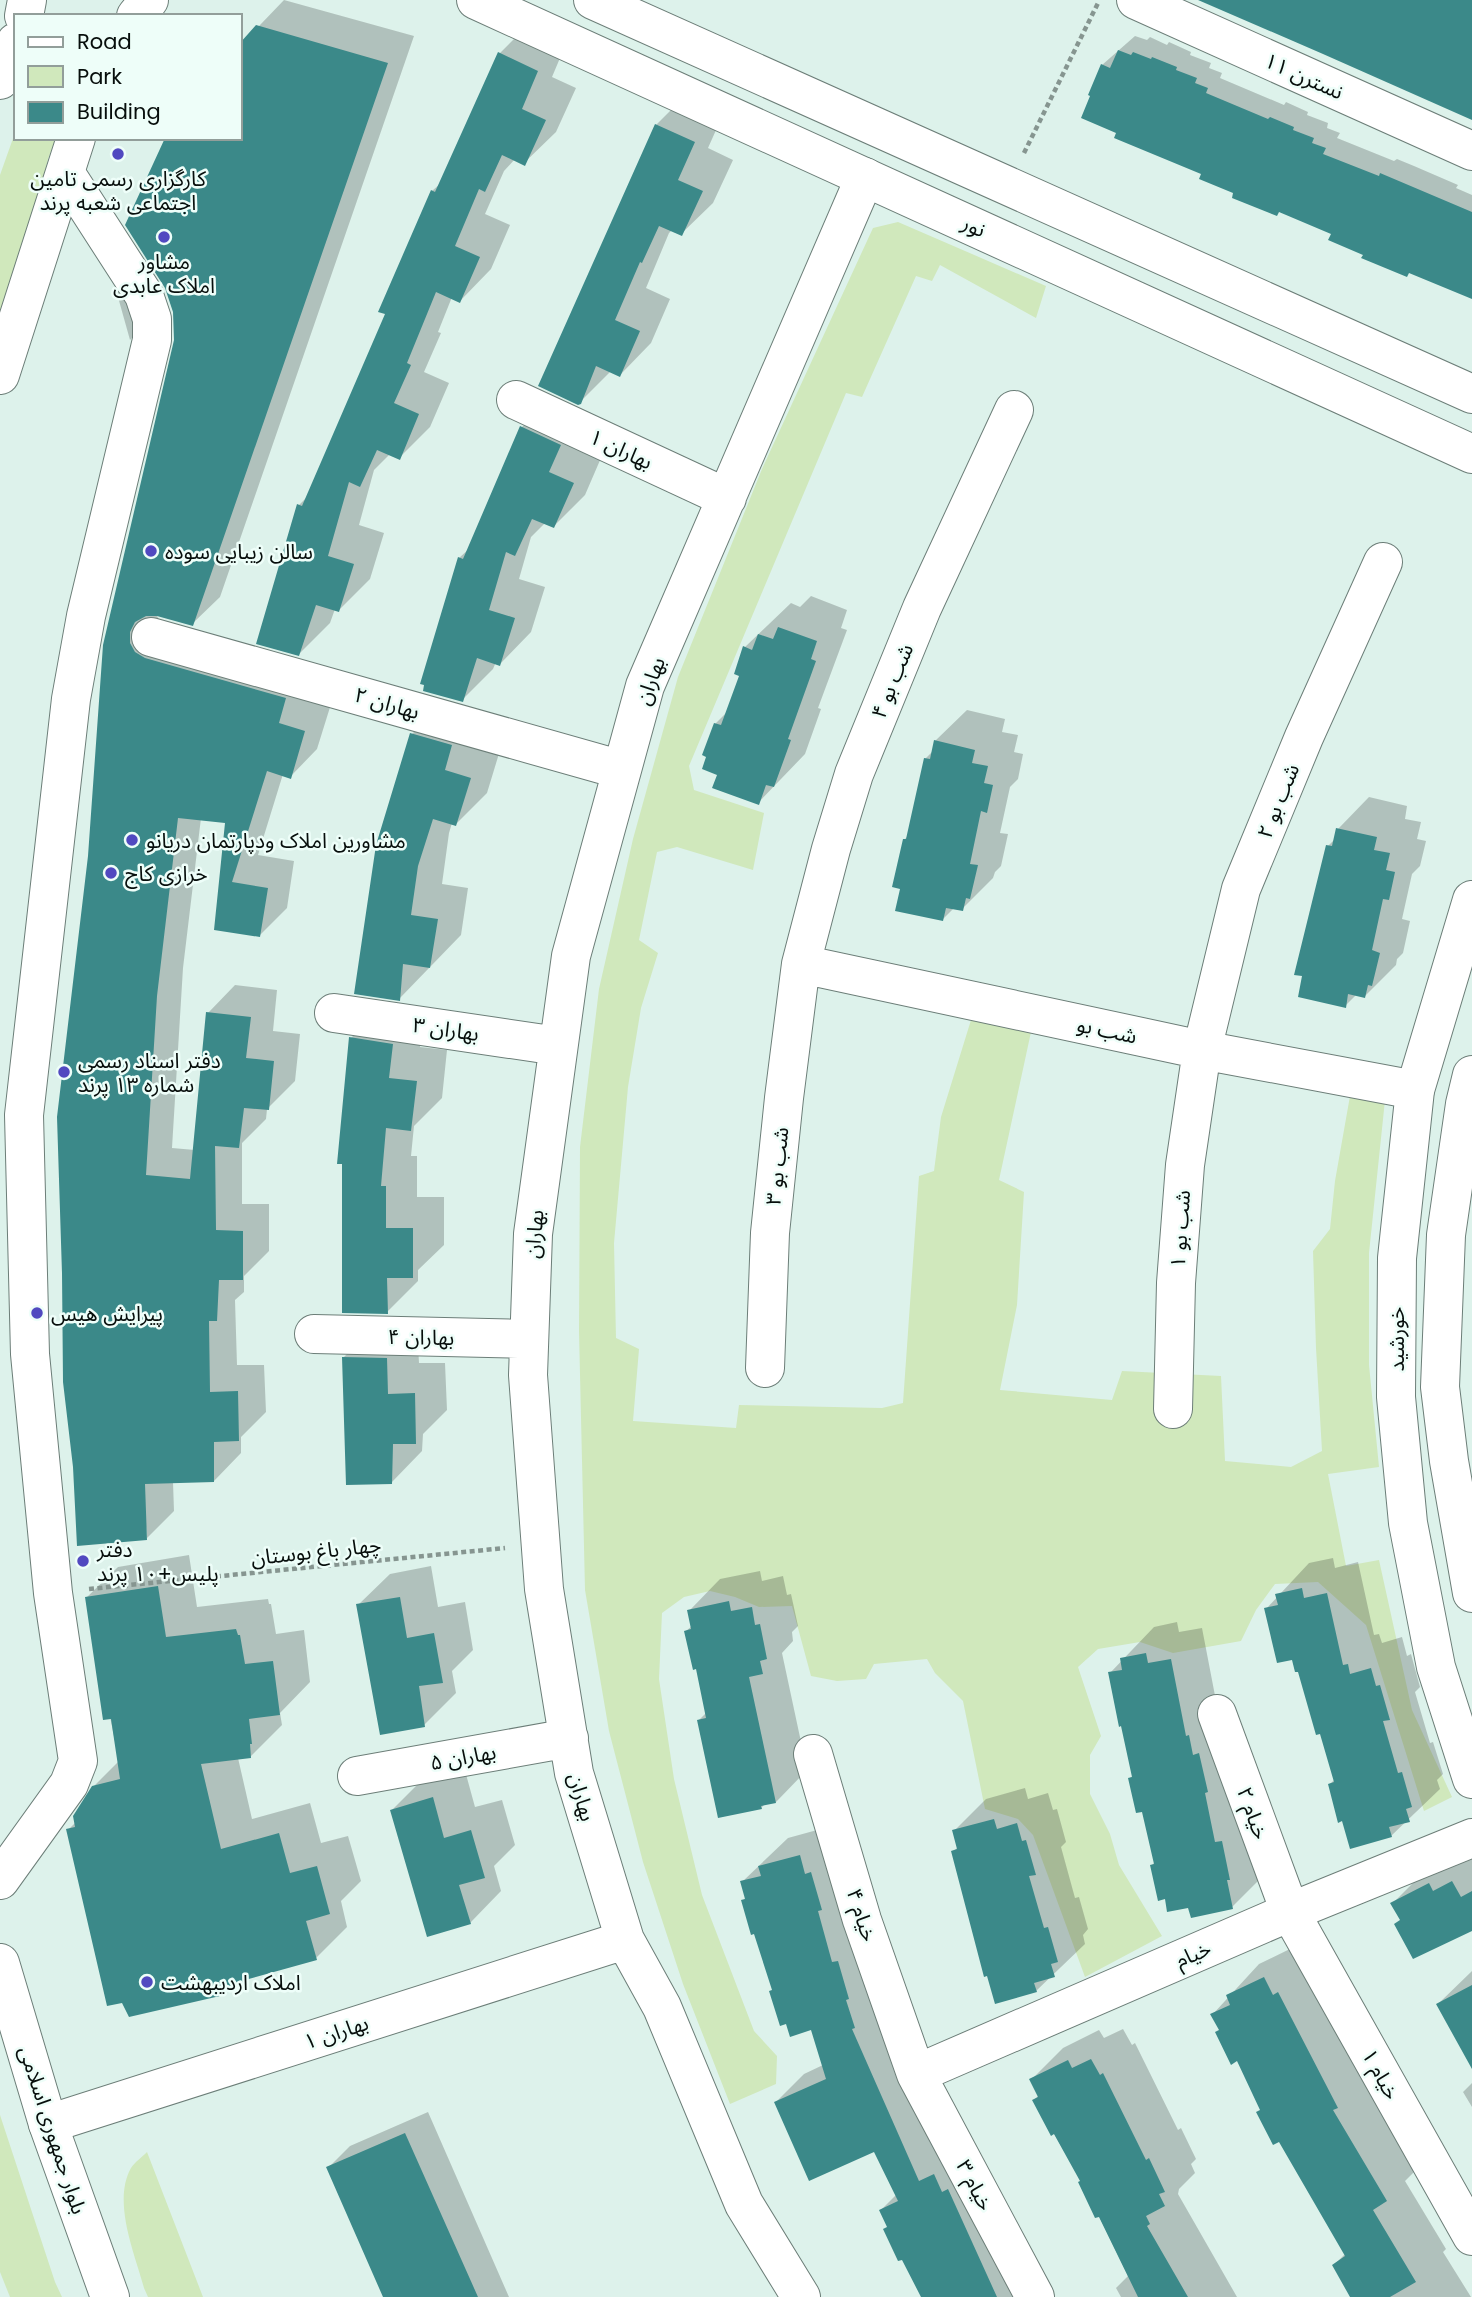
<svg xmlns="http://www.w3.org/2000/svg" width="1472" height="2297" font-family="Poppins,'Noto Sans Arabic',sans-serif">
<rect width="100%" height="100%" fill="#ddf2eb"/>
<path fill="#d0e8bc" d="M16 130V138H56L48 159 25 254 0 334V175Z
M898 222 1046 286 1036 318 940 265 932 281 916 276 862 397 846 393 689 766 694 790 764 813 753 870 677 847 657 852 639 940 658 953 641 1008 628 1087 614 1243 616 1338 639 1349 633 1421 736 1428 739 1405 882 1408 903 1403 919 1176 934 1171 941 1117 971 1020 1031 1032 999 1180 1024 1192 1017 1305 1000 1390 1112 1400 1122 1371 1221 1376 1225 1461 1291 1467 1322 1451 1316 1348 1313 1251 1330 1229 1335 1181 1350 1096 1385 1100 1369 1253V1365L1379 1467 1328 1474 1346 1566 1379 1560 1412 1710 1452 1797 1424 1811 1366 1625 1318 1582 1275 1584 1256 1610 1241 1641 1173 1653 1140 1642 1098 1649 1078 1667 1101 1736 1090 1755V1794L1110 1834 1119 1865 1162 1936 1085 1977 1033 1835 1018 1819 985 1809 963 1701 935 1673 927 1659 874 1664 866 1679 837 1681 811 1676 792 1606 759 1607 735 1597 710 1591 684 1597 662 1613 659 1679 674 1779 702 1895 754 2031 777 2056 776 2084 730 2104 683 1984 643 1862 609 1731 585 1590 579 1331 580 1147 599 989 633 839 678 677 762 469 873 228Z
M0 2115 55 2282 62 2297H10L0 2272Z
M147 2152 203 2297H148L144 2288C135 2254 112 2202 131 2168 135 2162 142 2157 147 2152Z"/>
<path fill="#0003" d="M284 0 414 36 220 597 192 624 156 614 162 625 331 704 317 749 290 777 283 774 258 855 294 861 287 908 260 935 216 929 227 821 201 818 183 968 172 1148 195 1150 208 1013 235 985 277 990 273 1031 300 1034 295 1081 267 1109 266 1119 242 1143V1204H269V1251L244 1276V1292L235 1300 237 1365H264L266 1412 241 1437V1453L214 1481 173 1482 174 1511 147 1538 90 856 105 645 240 138V46Z
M531 22 568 39 552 77 576 88 556 132 524 163 515 159 504 171 485 214 510 225 491 269 460 301 452 297 438 332 441 333 424 372 449 383 430 427 399 458 390 454 374 470 359 525 384 533 370 579 339 610 335 609 330 623 299 654V505L309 495 387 314 432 191 441 183 500 53Z
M1135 36 1147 40 1150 37 1167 45 1169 42 1191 52 1190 55 1211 63 1209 68 1222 73 1220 78 1284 105 1286 102 1308 112 1307 115 1328 123 1327 128 1340 133 1337 138 1394 161 1397 159 1414 166 1458 185 1456 188 1472 195V297L1365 254 1333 233 1236 192 1203 173 1118 132 1102 65Z
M688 93 725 110 708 148 733 160 713 203 681 234 672 230 669 233 646 288 670 299 651 343 620 375 611 371 580 402 540 385 656 125Z
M137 269 150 319 130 340 116 290Z
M553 396 591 413 579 440 604 451 585 495 554 526 545 523 531 537 519 579 545 587 531 632 500 664 496 662 493 669 462 700 459 558 470 548 522 427Z
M811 596 847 610 841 628 847 630 818 708 821 709 805 754 758 803 720 774 715 724 729 710 742 674 745 647 791 603 800 607Z
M443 702 501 747 487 793 456 824 452 823 449 833 442 884 468 888 461 935 399 999 412 734Z
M967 710 1005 719 1002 732 1018 735 1014 752 1023 754 1018 779 1010 787 1000 833 1008 834 1001 866 995 872 993 878 962 909 954 908 943 919 902 888 905 839 908 836 925 759 933 751 935 741Z
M1369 797 1407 806 1405 819 1421 822 1417 839 1426 841 1420 866 1412 874 1402 919 1410 921 1403 953 1397 959 1396 965 1365 996 1357 994 1345 1006 1328 846 1336 838 1338 829Z
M382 1007 424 1013 420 1047 447 1050 442 1098 414 1126 411 1156H417V1197H444V1245L418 1270V1281L387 1312 351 1038Z
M375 1326 417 1327 419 1363H445L447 1410 423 1434 422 1451 391 1483 344 1357Z
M189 1555 197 1607 268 1599 269 1604H271L276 1634 304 1630 310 1682 280 1713 282 1725 250 1757 238 1758 252 1819 310 1803 321 1843 348 1836 361 1881 341 1901 347 1927 316 1958 250 1977 245 1982 227 1986 219 1994 68 1830 76 1822 93 1787 119 1761 86 1598 118 1567Z
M1333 1558 1335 1568 1358 1562 1374 1635 1379 1634 1382 1643 1402 1637 1407 1656 1411 1654 1420 1687 1415 1692 1430 1743 1433 1742 1443 1774 1437 1780 1440 1789 1391 1836 1344 1819 1330 1784 1335 1779 1321 1732 1294 1658 1266 1609 1309 1563Z
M431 1566 438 1607 465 1602 473 1650 452 1671 456 1693 424 1725 358 1605 390 1574Z
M760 1571 762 1581 783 1576 787 1595 791 1594 798 1626 792 1632 793 1641 782 1653 807 1770 776 1802 765 1804 761 1808 699 1720 707 1712 698 1668 686 1631 692 1626 689 1611 720 1579Z
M1177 1622 1179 1632 1202 1628 1217 1706 1263 1876 1232 1907 1166 1897 1152 1865 1155 1862 1143 1810 1130 1778 1134 1775 1110 1673 1154 1627Z
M464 1767 475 1807 502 1800 515 1845 494 1866 501 1891 470 1923 392 1810 423 1779Z
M1025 1788 1028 1799 1048 1793 1053 1810 1057 1809 1066 1842 1061 1847 1075 1898 1079 1897 1088 1929 1083 1935 1085 1944 1036 1991 989 1974 953 1852 958 1847 954 1831 986 1799Z
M828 1827 849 1880 1038 2297H923L881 2210 897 2194 875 2150 776 2102 804 2074 823 2065 812 2028 774 1989 743 1901 746 1897 742 1882 788 1838Z
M1472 1857V1929L1401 1919 1393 1903 1424 1872Z
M1296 1946 1418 2168 1405 2181 1446 2249 1443 2252 1471 2297H1352L1334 2265 1346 2253 1261 2109 1238 2059 1213 2014 1259 1964Z
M1472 1971V2065L1438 2004Z
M1123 2029 1132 2045 1135 2043 1178 2130 1181 2128 1196 2159 1191 2164 1195 2173 1179 2189 1178 2194 1237 2297H1121L1116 2288 1128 2276 1082 2181 1034 2100 1039 2095 1031 2080 1063 2048 1099 2030 1104 2038Z
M1472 2083V2107L1463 2092Z
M428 2112 509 2297H385L328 2168 350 2146Z"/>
<path fill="#3b8989" d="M1198 0H1472V120L1323 54Z
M256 25 388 63 193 626 157 616H146L135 622 130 632V643L135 652 145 658 286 698 279 723 305 731 291 779 267 771 232 882 268 888 260 937 214 930 225 823 178 818 157 996 146 1175 190 1179 206 1012 251 1017 246 1058 274 1061 269 1110 244 1108 239 1148 215 1146 216 1230 243 1231V1280H219L217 1321H209L210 1392 238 1391 239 1441 214 1442V1482L145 1484 147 1540 77 1546 73 1467 63 1382 62 1273 57 1117 88 856 103 645 174 340 173 312 165 288 125 225 165 138H240V43Z
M1118 50 1131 55 1133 52 1151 59 1152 57 1177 67 1176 70 1197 78 1195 83 1208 88 1206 93 1268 119 1270 117 1294 127 1293 130 1314 138 1312 143 1326 148 1323 154 1379 176 1380 173 1472 212V299L1409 273 1407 277 1361 258 1363 255 1328 240 1331 234 1279 212 1277 216 1232 198 1233 193 1199 179 1201 174 1114 138 1116 133 1081 118 1090 96 1088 95 1101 64 1110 68Z
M498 52 538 71 522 109 546 120 525 166 502 155 485 192 479 189 455 246 480 257 460 303 436 292 407 363 411 365 394 403 419 414 400 460 377 450 360 487 349 482 328 556 354 564 339 612 316 605 299 656 256 644 297 504 302 506 385 314 378 312 431 190 435 192Z
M655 124 695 142 678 180 703 191 682 236 659 226 642 263 640 262 615 320 640 331 620 377 596 366 581 404 578 405 538 386Z
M520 426 561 445 549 472 574 483 554 528 532 519 515 556 506 552 489 610 515 618 500 666 477 658 463 702 423 691 424 685 420 684 458 557 463 559Z
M778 627 817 641 811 659 816 661 788 739 791 740 774 787 766 785 759 805 712 788 717 775 702 769 706 757 702 755 714 723 721 725 739 676 734 674 743 646 752 650 758 634 773 639Z
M410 733 452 745 445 770 471 778 456 826 433 819 418 866 411 915 438 919 430 968 403 964 400 1001 354 994 376 845Z
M934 740 975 750 972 763 988 766 984 783 993 785 987 813 981 811 970 864 978 865 970 899 966 898 963 911 946 908 943 921 895 911 900 889 892 887 903 839H906L924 758 930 759Z
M1336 828 1377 837 1374 850 1390 853 1386 870 1395 872 1389 900 1383 899 1372 950 1380 953 1372 986 1368 985 1365 998 1348 994 1346 1008 1298 997 1302 976 1294 975 1326 845 1332 846Z
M349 1037 393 1044 389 1078 417 1081 411 1131 386 1128 381 1186H386V1228H413V1278H387L388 1314 342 1313V1164H337Z
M342 1357 387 1358 388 1394 415 1393 416 1444H393L392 1484 346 1485Z
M158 1586 166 1637 236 1629 238 1635H240L245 1664 273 1661 280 1715 249 1719 252 1744H250L251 1758 201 1764 221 1849 279 1833 290 1873 317 1866 330 1914 306 1921 317 1960 245 1980 246 1984 218 1990 220 1996 129 2017 122 2003 107 2006 66 1829 75 1827 73 1816 92 1786 120 1779 111 1719 103 1720 85 1597Z
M1302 1588 1304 1598 1327 1593 1343 1665 1348 1664 1350 1674 1371 1668 1376 1686 1380 1685 1390 1720 1383 1721 1398 1773 1402 1772 1412 1807 1406 1809 1410 1822 1389 1827 1392 1837 1350 1849 1342 1821 1338 1823 1328 1784 1334 1782 1320 1734 1316 1735 1298 1672H1295L1292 1660 1277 1663 1264 1608 1278 1605 1275 1594Z
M400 1597 407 1638 434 1633 443 1683 419 1686 425 1727 380 1735 356 1604Z
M729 1601 731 1611 752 1607 755 1625 760 1624 767 1659 760 1661 763 1674 749 1677 776 1803 761 1806 762 1809 718 1818 697 1720 706 1718 696 1669 693 1670 684 1631 691 1629 687 1610Z
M1146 1653 1148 1663 1171 1659 1186 1736 1189 1735 1193 1755 1199 1753 1208 1792 1205 1793 1215 1842 1222 1841 1230 1880H1227L1233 1909 1191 1918 1188 1908 1167 1912 1165 1899 1158 1901 1150 1865 1154 1864 1142 1812 1136 1813 1128 1778 1132 1777 1121 1726 1119 1727 1108 1672 1122 1670 1120 1658Z
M433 1797 444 1838 471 1830 485 1878 459 1885 471 1924 427 1937 390 1810Z
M994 1819 997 1829 1017 1823 1022 1841 1026 1840 1036 1875 1029 1876 1044 1928 1048 1927 1058 1962 1051 1964 1055 1977 1034 1983 1037 1992 995 2004 987 1976 984 1977 951 1851 957 1849 952 1830Z
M800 1855 805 1874 811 1872 822 1910 818 1911 832 1962 838 1961 849 1999 846 2000 855 2028 852 2029 919 2181 934 2174 942 2192 948 2189 997 2297H921L902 2260 898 2261 883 2229 887 2227 879 2210 898 2201 874 2152 809 2181 774 2102 826 2079 811 2030 790 2037 786 2024 780 2026 769 1991 772 1990 754 1934 751 1935 741 1900 745 1899 740 1881 761 1876 758 1866Z
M1452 1881 1461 1897 1472 1891V1931L1413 1959 1394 1924 1400 1920 1390 1903 1429 1883 1433 1891Z
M1264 1977 1273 1995 1278 1992 1338 2108 1333 2110 1387 2201 1373 2210 1416 2282 1390 2297H1350L1332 2265 1345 2256 1279 2142 1273 2145 1256 2112 1260 2110 1237 2061 1231 2065 1215 2032 1219 2030 1210 2014 1230 2005 1226 1995Z
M1472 1985V2069L1436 2004Z
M1091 2059 1100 2075 1103 2073 1146 2160 1149 2158 1165 2192 1159 2194 1165 2206 1146 2216 1150 2224 1147 2226 1188 2297H1138L1099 2217 1095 2218 1078 2182 1080 2181 1054 2134 1051 2136 1032 2100 1038 2097 1029 2079 1068 2060 1072 2068Z
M405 2133 478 2297H383L326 2167Z"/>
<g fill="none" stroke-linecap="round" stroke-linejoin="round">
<g stroke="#6c7e78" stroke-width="40">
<path id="street" d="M1136 0 1472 151
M516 400 727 498
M151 637 622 770
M801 964 1202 1050 1415 1090
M334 1013 558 1046
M314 1334 529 1339
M765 1368 770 1233 784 1098 801 964 831 849 854 774 922 608 1014 410
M1173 1409 1176 1283 1185 1165 1202 1050 1241 889 1304 737 1383 562
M1217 1714 1290 1912 1472 2236
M813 1754 862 1920 916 2074 1035 2297
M357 1776 569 1738
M0 1880 69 1784 78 1761 53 1593 30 1354 24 1115 71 699 86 616 152 340V319L144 295 66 174
M916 2074 1290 1912 1472 1838
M48 2124 625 1940
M801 2297 744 2204 662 2007 625 1940 574 1773 544 1589 528 1375 533 1234 571 956 645 686 865 177"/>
</g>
<g stroke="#6c7e78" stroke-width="40">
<path id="secondary" d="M476 0 1472 454
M593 0 1472 394
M24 16 27 0
M136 16 149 0
M0 80 16 42
M0 375 76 138
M1472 900 1415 1090 1397 1258 1396 1397 1408 1523 1436 1667 1472 1779
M1472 1075 1465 1104 1446 1235 1440 1387 1449 1461 1472 1593
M0 1963 48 2124 110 2297"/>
</g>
<path stroke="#869590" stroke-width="4.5" stroke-dasharray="5 3.5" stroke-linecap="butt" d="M1024 153 1099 1
M89 1589 505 1548"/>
<use href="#street" stroke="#fff" stroke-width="38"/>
<use href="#secondary" stroke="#fff" stroke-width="38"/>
</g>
<g fill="#5149c0" stroke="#eefef9" stroke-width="2.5">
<circle cx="118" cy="154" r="7"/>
<circle cx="164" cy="237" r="7"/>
<circle cx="151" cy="551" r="7"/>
<circle cx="132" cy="840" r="7"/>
<circle cx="111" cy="873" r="7"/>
<circle cx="64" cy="1072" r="7"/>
<circle cx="37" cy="1313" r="7"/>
<circle cx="83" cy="1561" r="7"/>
<circle cx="147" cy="1982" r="7"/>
</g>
<g text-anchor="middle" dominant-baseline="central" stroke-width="5" stroke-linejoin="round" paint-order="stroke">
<g font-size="21" fill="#070e0c" stroke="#eefef9">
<text transform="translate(1304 76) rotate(24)">نسترن ۱۱</text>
<text transform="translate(974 226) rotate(25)">نور</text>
<text transform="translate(621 449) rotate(25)">بهاران ۱</text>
<text transform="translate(650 681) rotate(-70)">بهاران</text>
<text transform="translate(892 681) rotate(-68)">شب بو ۴</text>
<text transform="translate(387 703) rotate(16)">بهاران ۲</text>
<text transform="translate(1278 801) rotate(-68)">شب بو ۲</text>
<text transform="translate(446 1029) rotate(8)">بهاران ۳</text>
<text transform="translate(1107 1030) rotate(12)">شب بو</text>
<text transform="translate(777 1166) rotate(-84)">شب بو ۳</text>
<text transform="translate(1180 1229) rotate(-86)">شب بو ۱</text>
<text transform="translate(534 1234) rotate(-85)">بهاران</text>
<text transform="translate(421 1337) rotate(1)">بهاران ۴</text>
<text transform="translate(1396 1339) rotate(-90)">خورشید</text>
<text transform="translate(316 1551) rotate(-6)">چهار باغ بوستان</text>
<text transform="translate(463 1757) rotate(-10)">بهاران ۵</text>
<text transform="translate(582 1797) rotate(74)">بهاران</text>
<text transform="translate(1253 1813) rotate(70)">خیام ۲</text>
<text transform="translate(862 1915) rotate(72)">خیام ۴</text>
<text transform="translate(1193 1954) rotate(-23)">خیام</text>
<text transform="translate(336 2032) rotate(-18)">بهاران ۱</text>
<text transform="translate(1381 2074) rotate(61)">خیام ۱</text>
<text transform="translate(53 2130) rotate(72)">بلوار جمهوری اسلامی</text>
<text transform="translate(975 2185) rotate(62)">خیام ۳</text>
</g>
<g font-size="21" fill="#070e0c" stroke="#eefef9" text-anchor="start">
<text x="118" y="178" text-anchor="middle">کارگزاری رسمی تامین<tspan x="118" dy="24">اجتماعی شعبه پرند</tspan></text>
<text x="164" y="261" text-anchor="middle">مشاور<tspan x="164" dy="24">املاک عابدی</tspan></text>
<text x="165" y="551">سالن زیبایی سوده</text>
<text x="146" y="840">مشاورین املاک ودپارتمان دریانو</text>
<text x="125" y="873">خرازی کاج</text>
<text x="78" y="1060">دفتر اسناد رسمی<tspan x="78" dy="24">شماره ۱۳ پرند</tspan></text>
<text x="51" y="1313">پیرایش هیس</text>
<text x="97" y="1549">دفتر<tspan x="97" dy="24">پلیس+۱۰ پرند</tspan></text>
<text x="161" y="1982">املاک اردیبهشت</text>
</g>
</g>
<rect x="14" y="14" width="228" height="126" fill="#eefef9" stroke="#929e9a" stroke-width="2"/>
<rect x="28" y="37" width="35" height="10" fill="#ffffff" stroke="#929e9a" stroke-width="2"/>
<text x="77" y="49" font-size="21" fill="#070e0c">Road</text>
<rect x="28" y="66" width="35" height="21" fill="#d0e8bc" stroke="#929e9a" stroke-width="2"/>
<text x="77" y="84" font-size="21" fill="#070e0c">Park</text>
<rect x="28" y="102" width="35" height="21" fill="#3b8989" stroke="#929e9a" stroke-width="2"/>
<text x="77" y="119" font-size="21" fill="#070e0c">Building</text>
</svg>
